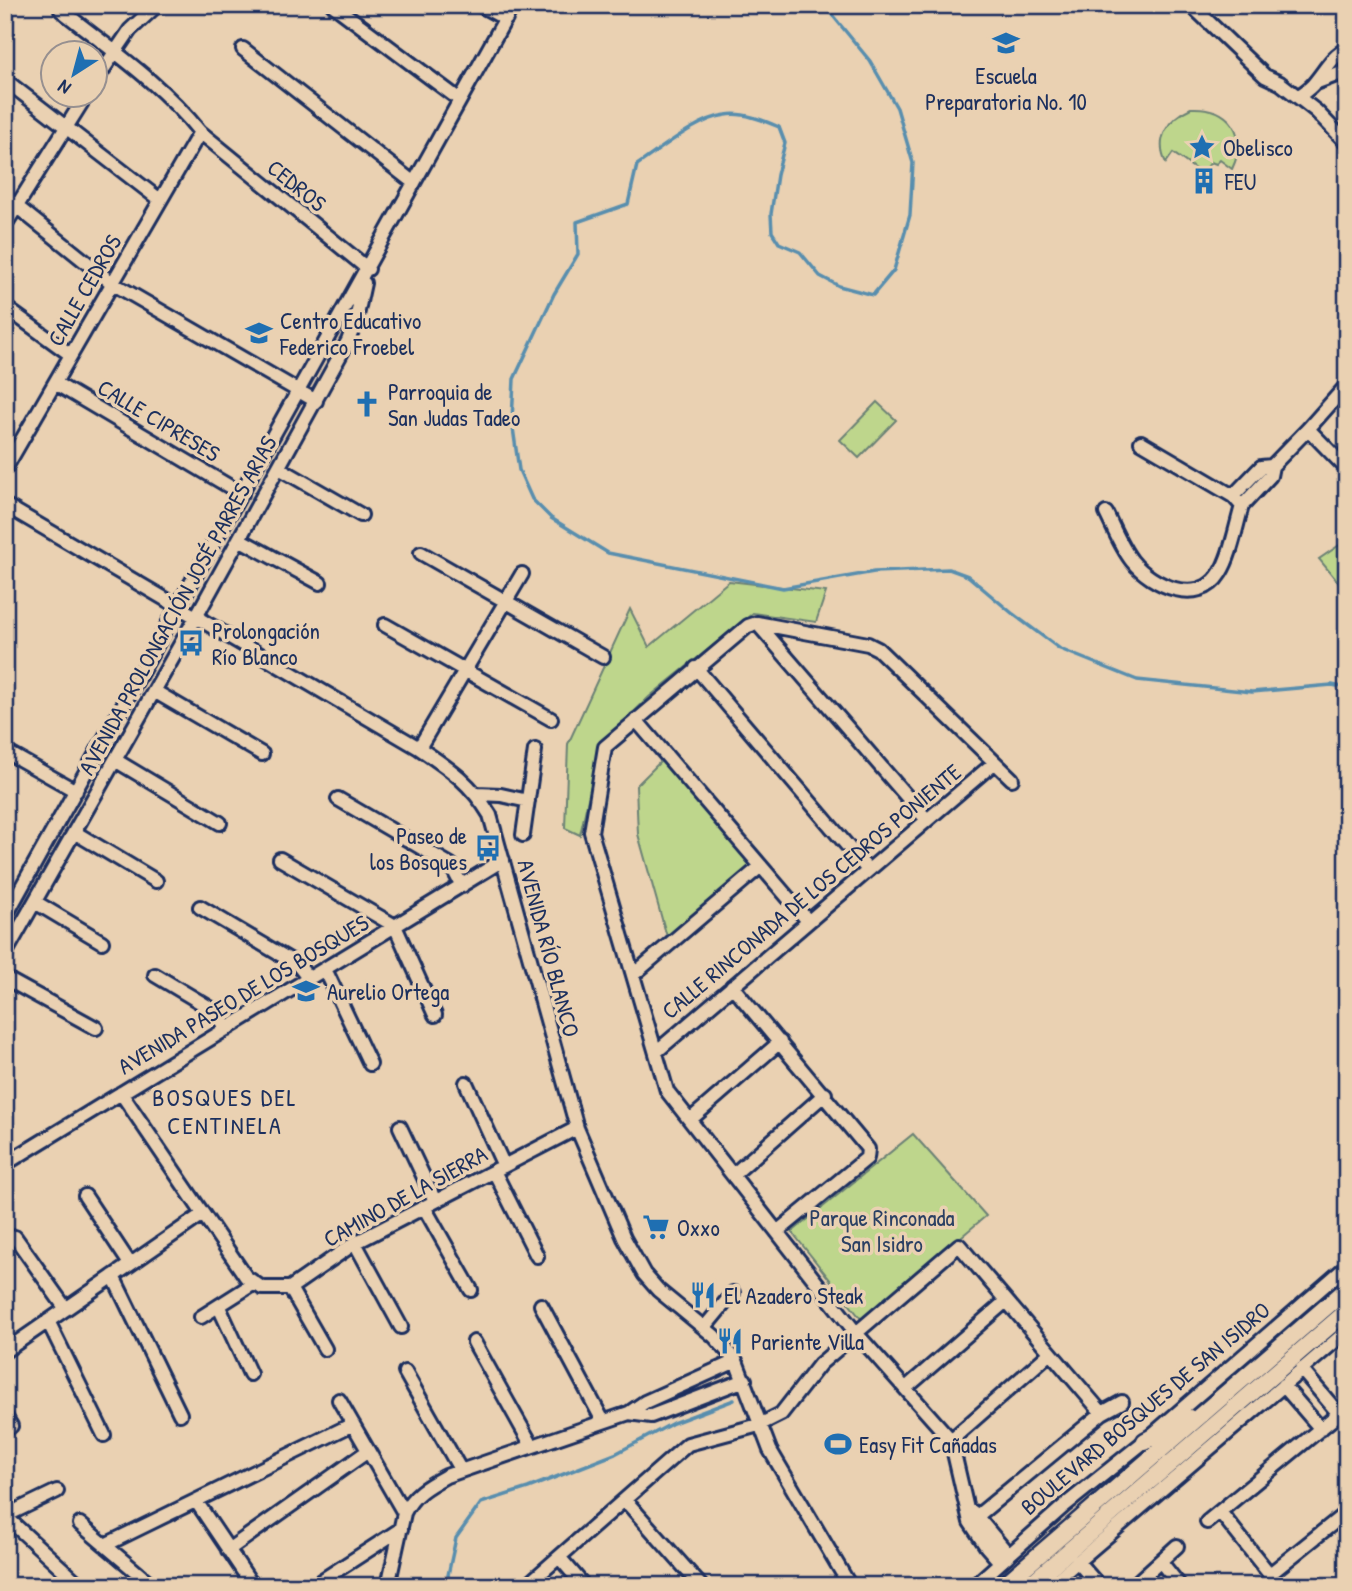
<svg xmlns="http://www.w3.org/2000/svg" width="1352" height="1591" font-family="'Patrick Hand',sans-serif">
<rect width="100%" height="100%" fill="#ead1b2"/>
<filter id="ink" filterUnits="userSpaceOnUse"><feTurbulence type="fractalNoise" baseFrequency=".0143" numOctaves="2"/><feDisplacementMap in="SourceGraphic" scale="14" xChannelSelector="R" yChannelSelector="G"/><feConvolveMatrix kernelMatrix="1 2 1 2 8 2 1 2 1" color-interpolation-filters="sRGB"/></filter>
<g filter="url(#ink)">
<path fill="#bed68c" stroke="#6c8275" stroke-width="2" d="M1191 108C1230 106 1249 134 1232 169L1220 160 1216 164 1211 162 1202 174 1173 153 1166 163C1154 138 1169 118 1191 108Z
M877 402 896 420 859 458 840 440Z
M1347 540V593L1319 559Z
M729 581 826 592 816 622 753 613 649 697 600 745 580 835 565 828 568 744 630 609 649 647Z
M666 756 761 866 669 944 638 834 636 786Z
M913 1134 986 1216 862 1320 792 1232Z"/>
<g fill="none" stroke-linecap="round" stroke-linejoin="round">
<path stroke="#598eae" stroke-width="3.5" d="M824 5 870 61 897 108 913 163 910 215 894 270 873 295 839 286 820 276 800 252 779 243 772 232 771 214 777 175 785 143 779 127C763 120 743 112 726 115 698 118 661 149 637 165L628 204 577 222 578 254 554 294 514 379 512 421 519 470 532 499 551 518 608 553 783 588 874 572 949 569 968 576 1013 614 1060 649 1137 680 1252 692 1332 685 1347 688
M451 1586 448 1575 456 1538 481 1503 528 1488 615 1454 673 1423 734 1400"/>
<g stroke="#1b2f5e" stroke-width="18">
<path id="minor" d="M333 5 460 100
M480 5 506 19
M1191 5 1265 76 1280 83 1316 111 1347 143
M61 10C109 48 162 84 200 132L368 269
M243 49 414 183
M5 80 160 200
M94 83 130 30 157 5
M1315 83 1347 71
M1299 96C1305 92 1312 87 1316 81 1326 69 1332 56 1347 49
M5 197 112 283 316 401
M5 225 87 94
M5 307 71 355
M55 383 242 494
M1308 429 1347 469
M279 468 361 515
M5 469 200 132
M1233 496 1261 467 1272 466
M5 505 419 748C450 769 470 782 490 815L577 1128 624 1238 644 1274 658 1290 714 1336 736 1361 770 1450 850 1586
M1242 506 1270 476 1272 466 1308 429 1347 385
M1106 513C1114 529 1121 547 1132 561 1152 586 1199 607 1220 573 1231 556 1236 526 1242 506L1233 496 1141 442
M239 539 320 583
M421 553 603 657
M757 623 927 820
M385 625 551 719
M696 668 868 870
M154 691 262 754
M636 720 808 921
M419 748 522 574
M5 751 76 791
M115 760 220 823
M477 794 501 795 528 801
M338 799 451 865 462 886
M74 832 156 881
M523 835 535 750
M280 859 395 926 435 1015
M35 902 102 942
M200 907 298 965 309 979
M5 917 513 5
M5 954 196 617 348 341 356 320 364 283
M325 969 370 1064
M155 975 215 1011 227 1029
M633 975 761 866
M5 978 96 1028
M732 986 868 1149 867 1158 777 1232
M656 1052 994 763
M466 1083 504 1166
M121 1093 246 1277 262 1288H290L355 1243 577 1128
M690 1120 780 1042
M400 1127 435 1201
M5 1164 503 860
M494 1171 537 1256
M733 1175 825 1094
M85 1196 130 1264
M424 1207 471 1290
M15 1237 66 1309
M355 1243 401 1327
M113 1276 180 1414
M290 1288 325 1349
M541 1305 603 1421
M219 1307 250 1374
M201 1317 253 1284
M48 1321 104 1435
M704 1328 733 1293
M474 1342 532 1446
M5 1351 203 1214
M1301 1369 1339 1414
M405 1372 461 1471
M1283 1385 1321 1429
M906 1388 1006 1301
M339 1400 404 1513
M629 1413 651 1416 745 1380
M5 1416 11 1426
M951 1440 1050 1353
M625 1500 701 1586
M196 1501 253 1586
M973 1512 1009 1555
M1220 1512 1279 1586
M5 1516 81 1586
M5 1516 57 1491
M970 1522 1102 1413 1122 1402
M1207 1522 1347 1407
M80 1524 153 1586
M105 1545 353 1424
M228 1550 368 1451
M559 1557 584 1586
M1077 1561 1099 1586
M1000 1562 986 1546 970 1522 951 1440 856 1333 667 1091 591 832 605 747 748 626 757 623 868 644 878 649 1012 779
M1161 1562 1180 1586
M1270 1574 1347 1512
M313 1586 401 1529
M388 1586 404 1513C413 1494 428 1486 446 1476L629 1413 645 1402 736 1361
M526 1586 688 1444 759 1425 781 1414 820 1364 959 1245 1102 1413
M974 1586 1064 1506 1145 1441 1347 1266
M1049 1586 1347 1331
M1133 1586 1177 1546"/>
</g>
<g stroke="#1b2f5e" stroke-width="21">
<path id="major" d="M1145 1441 1189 1418
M1003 1586 1347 1289
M1028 1586 1347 1311"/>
</g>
<use href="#minor" stroke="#ead1b2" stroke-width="12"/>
<use href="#major" stroke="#ead1b2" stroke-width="16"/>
</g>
</g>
<defs>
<g id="university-bare" transform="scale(2.1)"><path d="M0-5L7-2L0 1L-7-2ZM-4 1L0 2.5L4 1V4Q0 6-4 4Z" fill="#1f6fb2" stroke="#ead1b2" stroke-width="2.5" paint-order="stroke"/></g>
<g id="sight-bare" transform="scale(2.1)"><path d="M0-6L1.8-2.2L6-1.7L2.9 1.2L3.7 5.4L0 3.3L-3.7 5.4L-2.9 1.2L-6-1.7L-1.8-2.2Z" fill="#1f6fb2" stroke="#ead1b2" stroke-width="2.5" paint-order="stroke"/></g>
<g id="building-bare" transform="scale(2.1)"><path d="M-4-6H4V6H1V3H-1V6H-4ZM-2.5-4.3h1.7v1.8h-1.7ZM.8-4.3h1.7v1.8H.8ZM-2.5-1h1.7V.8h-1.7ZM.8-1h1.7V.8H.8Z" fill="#1f6fb2" stroke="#ead1b2" stroke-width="2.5" paint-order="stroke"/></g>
<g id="school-bare" transform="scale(2.1)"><path d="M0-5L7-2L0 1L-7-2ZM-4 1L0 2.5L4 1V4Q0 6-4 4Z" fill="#1f6fb2" stroke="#ead1b2" stroke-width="2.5" paint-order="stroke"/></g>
<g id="church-bare" transform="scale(2.1)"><path d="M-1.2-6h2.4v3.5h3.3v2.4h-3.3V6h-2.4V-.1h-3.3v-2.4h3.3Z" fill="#1f6fb2" stroke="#ead1b2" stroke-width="2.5" paint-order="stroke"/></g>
<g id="bus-bare" transform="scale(2.1)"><path d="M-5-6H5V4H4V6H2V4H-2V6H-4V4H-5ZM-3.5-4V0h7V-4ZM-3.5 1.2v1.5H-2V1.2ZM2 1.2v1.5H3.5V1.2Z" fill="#1f6fb2" stroke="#ead1b2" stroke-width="2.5" paint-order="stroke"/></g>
<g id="supermarket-bare" transform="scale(2.1)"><path d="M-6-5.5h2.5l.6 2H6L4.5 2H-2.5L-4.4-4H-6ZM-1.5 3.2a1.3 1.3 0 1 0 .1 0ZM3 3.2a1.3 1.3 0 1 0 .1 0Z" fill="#1f6fb2" stroke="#ead1b2" stroke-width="2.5" paint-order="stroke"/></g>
<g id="restaurant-bare" transform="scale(2.1)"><path d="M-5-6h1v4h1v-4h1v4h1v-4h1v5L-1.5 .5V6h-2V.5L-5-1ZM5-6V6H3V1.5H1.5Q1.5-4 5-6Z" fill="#1f6fb2" stroke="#ead1b2" stroke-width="2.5" paint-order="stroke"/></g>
<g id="stadium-bare" transform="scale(2.1)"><path d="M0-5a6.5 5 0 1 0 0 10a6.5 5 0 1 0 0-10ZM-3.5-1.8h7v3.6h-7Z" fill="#1f6fb2" stroke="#ead1b2" stroke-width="2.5" paint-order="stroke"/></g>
</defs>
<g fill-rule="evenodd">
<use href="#university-bare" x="1006" y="43"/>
<use href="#sight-bare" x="1202" y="147"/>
<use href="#building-bare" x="1204" y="181"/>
<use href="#school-bare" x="259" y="333"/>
<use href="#church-bare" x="367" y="404"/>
<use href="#bus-bare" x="191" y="643"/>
<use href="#bus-bare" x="488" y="848"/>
<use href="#school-bare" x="306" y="991"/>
<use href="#supermarket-bare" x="656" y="1227"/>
<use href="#restaurant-bare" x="703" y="1295"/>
<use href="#restaurant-bare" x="730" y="1341"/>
<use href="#stadium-bare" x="838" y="1444"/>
</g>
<g text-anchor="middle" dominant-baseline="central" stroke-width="7" stroke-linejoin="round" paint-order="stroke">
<g font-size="23" fill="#1b2f5e" stroke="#ead1b2" text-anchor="start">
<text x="1006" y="75" text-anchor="middle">Escuela<tspan x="1006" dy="26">Preparatoria No. 10</tspan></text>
<text x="1223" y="147">Obelisco</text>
<text x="1225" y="181">FEU</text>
<text x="280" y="320">Centro Educativo<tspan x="280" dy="26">Federico Froebel</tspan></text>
<text x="388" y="391">Parroquia de<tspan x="388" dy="26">San Judas Tadeo</tspan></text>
<text x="212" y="630">Prolongación<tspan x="212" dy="26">Río Blanco</tspan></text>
<text x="467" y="835" text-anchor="end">Paseo de<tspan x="467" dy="26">los Bosques</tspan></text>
<text x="327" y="991">Aurelio Ortega</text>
<text x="677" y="1227">Oxxo</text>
<text x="724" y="1295">El Azadero Steak</text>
<text x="751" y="1341">Pariente Villa</text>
<text x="859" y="1444">Easy Fit Cañadas</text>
</g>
<g font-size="23" fill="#1b2f5e" stroke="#ead1b2">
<text transform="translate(297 185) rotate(39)">CEDROS</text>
<text transform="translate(84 290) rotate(-60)">CALLE CEDROS</text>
<text transform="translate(159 420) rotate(31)">CALLE CIPRESES</text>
<text transform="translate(177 605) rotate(-61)">AVENIDA PROLONGACIÓN JOSÉ PARRES ARIAS</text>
<text transform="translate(811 891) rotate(-40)">CALLE RINCONADA DE LOS CEDROS PONIENTE</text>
<text transform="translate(549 948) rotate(75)">AVENIDA RÍO BLANCO</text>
<text transform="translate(243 994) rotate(-31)">AVENIDA PASEO DE LOS BOSQUES</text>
<text transform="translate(405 1196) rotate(-29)">CAMINO DE LA SIERRA</text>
<text transform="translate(1145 1408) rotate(-40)">BOULEVARD BOSQUES DE SAN ISIDRO</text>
</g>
<g font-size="23" fill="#2b4063" stroke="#ead1b2">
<text x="882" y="1217">Parque Rinconada<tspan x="882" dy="26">San Isidro</tspan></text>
</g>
<g font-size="24" letter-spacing="2" fill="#1b2f5e" stroke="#ead1b2">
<text x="225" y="1097">BOSQUES DEL<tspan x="225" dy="28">CENTINELA</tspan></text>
</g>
</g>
<rect width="1352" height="1591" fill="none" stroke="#ead1b2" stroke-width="28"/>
<rect x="14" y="14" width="1324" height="1563" fill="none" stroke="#1b2f5e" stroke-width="2.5" filter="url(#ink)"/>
<g transform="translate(74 74) rotate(216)"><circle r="33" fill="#ead1b2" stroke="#979090" stroke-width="2"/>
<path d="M0-5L12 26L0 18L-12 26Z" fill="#1f6fb2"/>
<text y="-10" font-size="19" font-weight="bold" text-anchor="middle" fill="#1b2f5e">N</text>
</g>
</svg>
